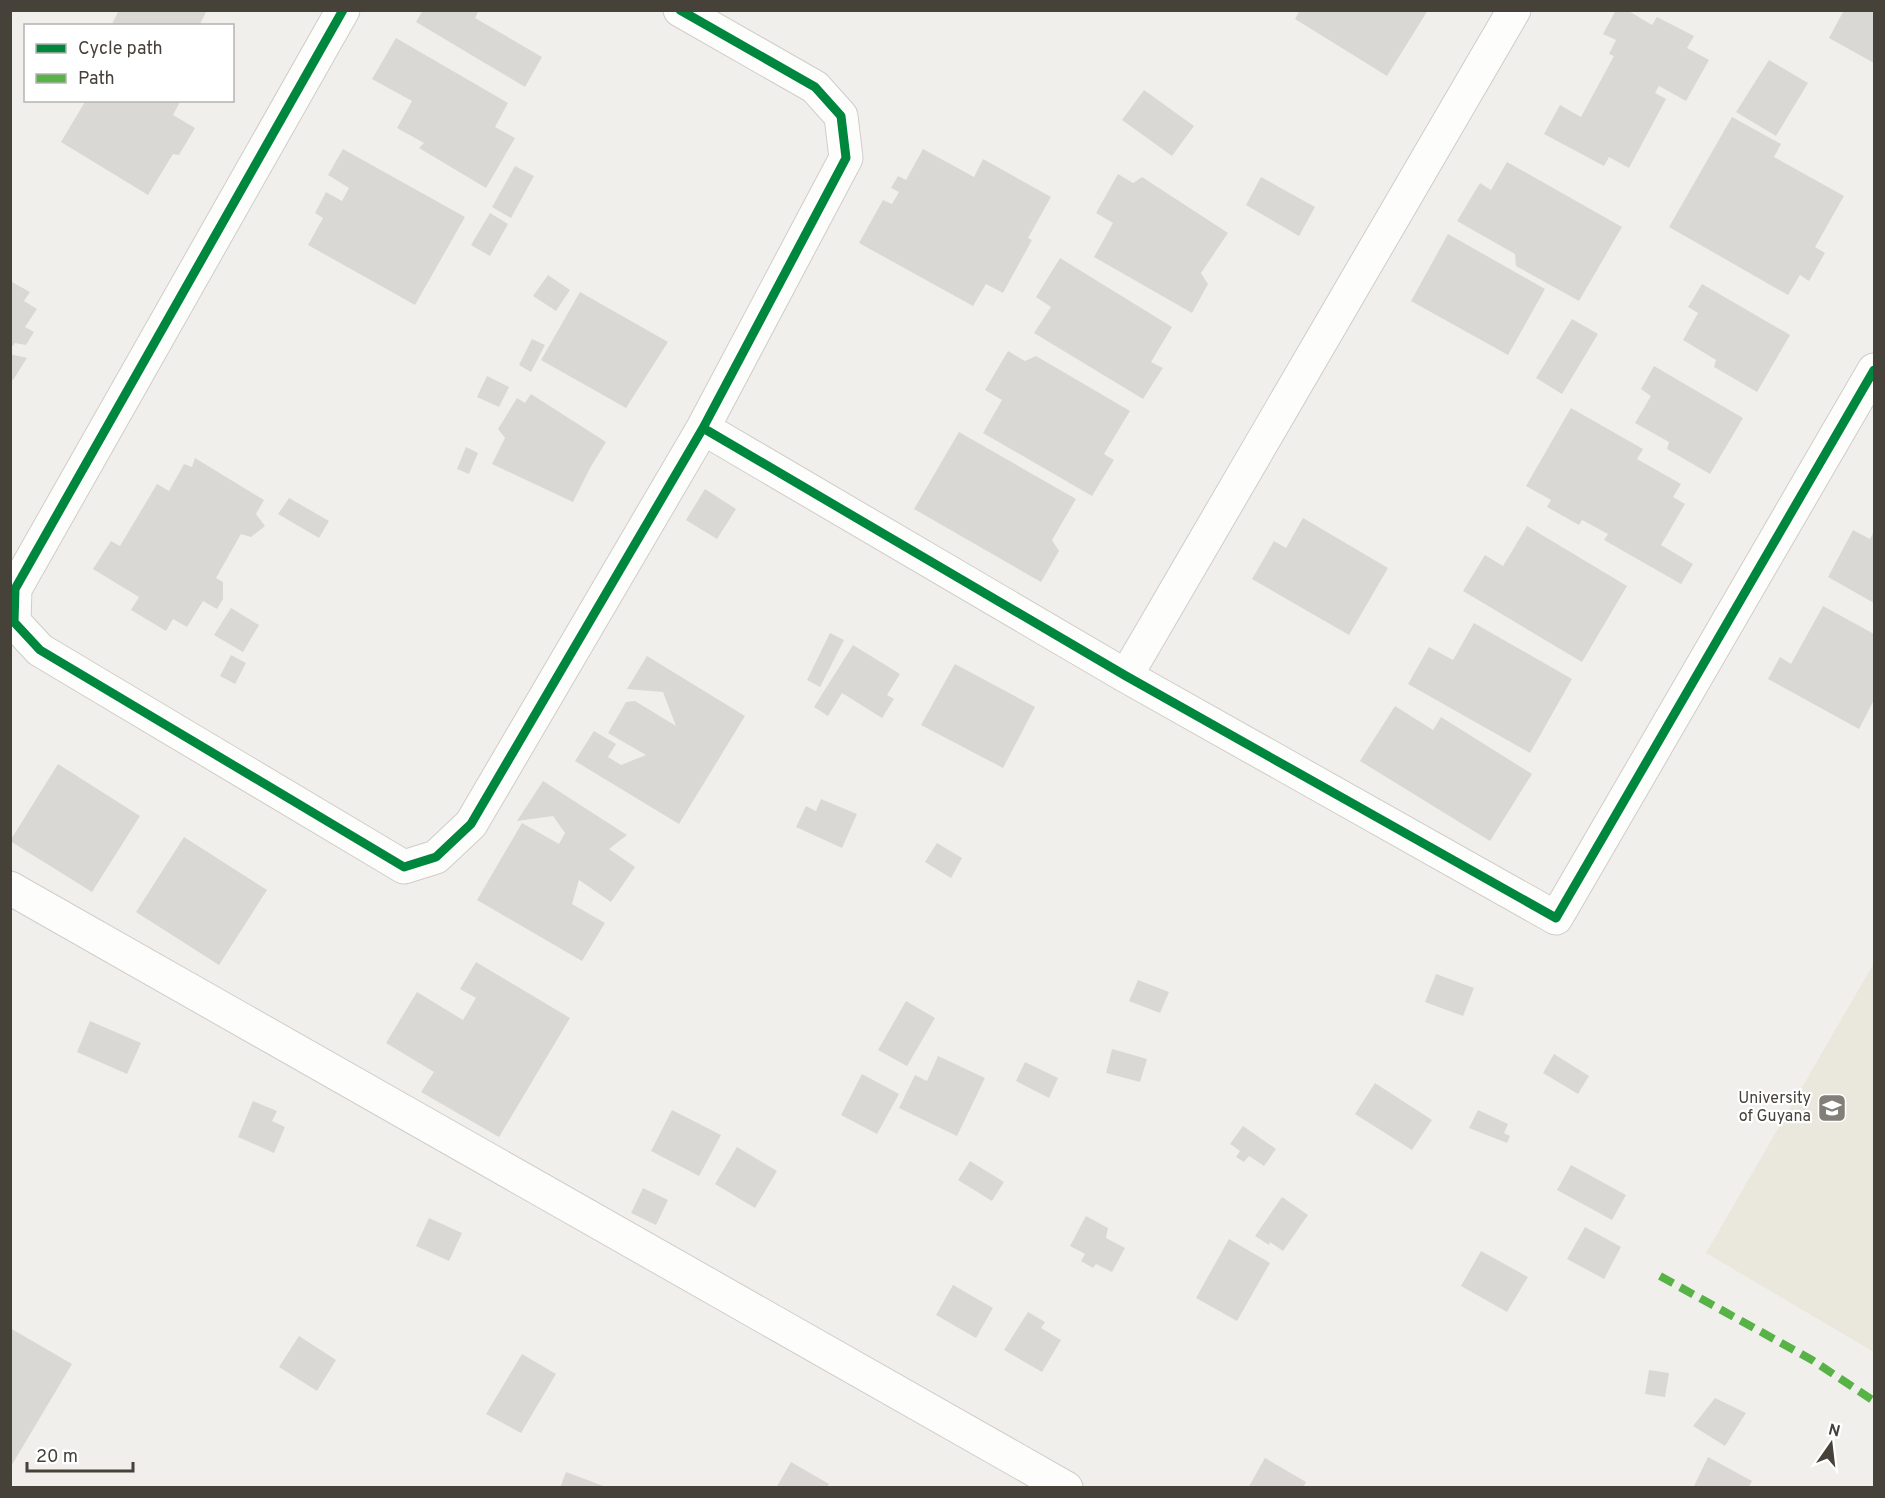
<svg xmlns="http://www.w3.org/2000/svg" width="1885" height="1498" font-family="Overpass,sans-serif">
<rect width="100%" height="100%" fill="#f1efec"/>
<path fill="#eae7dc" d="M1874 963V1352L1706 1253Z"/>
<path fill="#dad8d4" d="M119 10H207L199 26H111Z
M423 10H479L475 18 542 57 525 87 416 22Z
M1300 10H1428L1387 76 1295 19Z
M1616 10H1627L1652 25 1657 17 1694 36 1687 48 1709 60 1686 101 1659 86 1655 93 1666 99 1629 168 1609 157 1604 166 1544 134 1560 105 1581 117 1614 56 1609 54 1616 40 1603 34Z
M1844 10H1874V63L1829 38Z
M396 38 508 103 495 127 515 138 486 188 419 148 424 143 397 128 412 101 372 79Z
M1769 60 1808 83 1776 136 1736 112Z
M1144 90 1194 126 1172 156 1122 120Z
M86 100 180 102 173 115 195 128 179 155 173 154 148 195 61 142Z
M1732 117 1781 144 1774 157 1844 196 1815 247 1825 253 1809 281 1800 275 1788 295 1669 227Z
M343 149 465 217 415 305 308 245 323 218 315 213 326 192 342 201 349 188 328 175Z
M923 149 974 177 983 159 1051 197 1028 238 1032 240 1003 293 986 284 973 306 859 243 883 200 892 204 899 192 891 188 898 176 906 180Z
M1507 162 1622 227 1579 301 1516 266 1515 254 1457 221 1480 183 1491 190Z
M515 166 534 176 511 218 492 207Z
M1118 174 1133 183 1142 177 1228 233 1201 273 1208 284 1192 313 1094 257 1113 223 1096 213Z
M1261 177 1315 207 1299 236 1246 205Z
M490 213 508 224 490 256 471 245Z
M1448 234 1545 289 1508 355 1411 301Z
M1060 258 1172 327 1151 362 1163 368 1143 399 1034 333 1051 307 1036 297Z
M548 275 570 290 556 311 533 296Z
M10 281 30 292 24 301 37 309 25 327 34 332 26 345 15 343 10 349Z
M1702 284 1790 335 1757 392 1714 367 1716 360 1683 340 1698 313 1688 307Z
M580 292 668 342 626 408 541 360Z
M1572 319 1598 334 1562 394 1536 378Z
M532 339 545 345 531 372 519 365Z
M1008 351 1025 361 1036 356 1130 411 1104 454 1114 460 1092 496 983 433 1002 400 985 390Z
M10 354 27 358 13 380 10 379Z
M1654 366 1743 418 1710 474 1667 449 1669 442 1635 423 1651 396 1641 389Z
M487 376 509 387 499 407 477 397Z
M531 394 606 442 590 468 573 502 492 464 505 438 498 429 517 398 525 403Z
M1571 408 1643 449 1637 459 1681 484 1673 497 1685 504 1661 545 1693 564 1681 584 1604 540 1608 534 1582 520 1579 525 1547 507 1551 500 1526 486Z
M959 432 1076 499 1052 540 1059 551 1041 582 914 509Z
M466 447 478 453 469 474 457 469Z
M195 458 264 500 256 514 265 526 251 537 241 534 216 578 223 582V599L217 609 203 601 187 627 173 619 166 631 131 610 139 597 93 569 111 541 120 546 157 484 169 491 184 464 192 467Z
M705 489 736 509 717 539 686 520Z
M289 498 329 521 319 538 278 514Z
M1303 518 1388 568 1349 635 1252 579 1274 541 1286 548Z
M1527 526 1627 586 1582 662 1463 591 1485 555 1503 566Z
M1853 530 1870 539 1874 531V603L1828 577Z
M1823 606 1874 634V700L1859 729 1768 679 1780 657 1791 664Z
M231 608 259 625 243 652 214 635Z
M1474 623 1572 679 1530 753 1408 684 1429 647 1453 660Z
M830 633 844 640 820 687 807 680Z
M853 645 900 674 887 695 894 699 882 718 842 693 828 716 814 707Z
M231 655 246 663 235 684 220 676Z
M647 656 745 716 679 824 575 761 594 731 616 744 608 757 621 765 646 755 608 733 626 702 635 701 676 726 663 692 627 689Z
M955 664 1035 707 1003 768 921 725Z
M1395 706 1433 730 1441 717 1532 774 1490 841 1360 761Z
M58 764 140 816 92 892 10 841Z
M543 781 627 835 609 849 635 867 611 902 579 880 572 904 605 923 582 961 477 900 522 823 559 844 565 833 553 816 517 821Z
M821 799 857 814 842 848 796 827 806 806 816 811Z
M184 837 267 890 219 965 136 912Z
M937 843 962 858 951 878 925 862Z
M476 962 570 1018 499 1137 421 1092 434 1072 386 1043 417 992 463 1020 476 998 460 989Z
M1436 974 1474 988 1463 1016 1425 1002Z
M1138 980 1169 992 1160 1013 1129 1001Z
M906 1001 935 1018 907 1066 878 1050Z
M90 1021 141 1043 127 1074 77 1052Z
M1112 1049 1147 1059 1140 1082 1106 1073Z
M1554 1054 1589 1076 1578 1094 1543 1073Z
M938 1056 985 1078 957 1136 899 1108 915 1075 927 1081Z
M1025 1062 1058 1078 1049 1098 1016 1081Z
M862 1074 899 1094 877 1134 841 1115Z
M1375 1083 1432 1120 1412 1150 1355 1114Z
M253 1101 277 1111 272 1121 285 1127 274 1153 238 1137Z
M672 1110 721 1135 699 1176 651 1151Z
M1478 1110 1508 1124 1504 1133 1510 1136 1507 1143 1469 1128Z
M1243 1126 1276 1149 1264 1166 1249 1156 1244 1162 1236 1157 1240 1151 1230 1144Z
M737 1147 777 1171 755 1208 715 1184Z
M970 1161 1004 1182 992 1201 958 1180Z
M1571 1165 1626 1195 1612 1220 1557 1190Z
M643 1188 668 1200 656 1225 631 1213Z
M1282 1197 1308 1215 1283 1251 1270 1242 1269 1245 1255 1236Z
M1086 1216 1108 1228 1106 1238 1125 1248 1112 1272 1096 1264 1093 1268 1081 1261 1085 1254 1070 1246Z
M429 1218 462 1233 449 1261 416 1246Z
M1585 1227 1621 1247 1604 1279 1567 1259Z
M1229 1239 1270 1263 1237 1321 1196 1298Z
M1481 1251 1528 1277 1507 1312 1461 1286Z
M953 1285 993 1308 976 1338 936 1315Z
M1028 1312 1045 1322 1041 1328 1061 1340 1042 1372 1004 1350Z
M10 1328 72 1364 10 1468Z
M299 1336 336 1360 317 1391 279 1367Z
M522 1354 556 1374 521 1433 486 1414Z
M1649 1370 1669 1373 1665 1397 1645 1394Z
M1715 1398 1746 1413 1725 1446 1693 1426Z
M1708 1457 1752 1481 1748 1488H1693Z
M1265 1458 1306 1482 1303 1488H1248Z
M791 1462 829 1484 827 1488H776Z
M566 1472 606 1487V1488H560Z"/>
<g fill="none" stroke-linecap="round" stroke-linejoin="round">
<g stroke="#cfcdc9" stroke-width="35">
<path id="minor" d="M343 10 15 589 14 622 40 650 404 867 436 857 471 824 703 428 846 158 841 116 815 87 680 10
M703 428 1126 676 1556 918 1874 370
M1126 676 1514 10
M10 888 1066 1488"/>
</g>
<use href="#minor" stroke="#fdfdfc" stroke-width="33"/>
<path stroke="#57b346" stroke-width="8" stroke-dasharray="15 8" stroke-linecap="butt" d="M1660 1276 1812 1360 1874 1401"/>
<g stroke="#fff" stroke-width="13">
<path id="cycleway" d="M343 10 15 589 14 622 40 650 404 867 436 857 471 824 703 428 846 158 841 116 815 87 680 10
M703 428 1126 676 1556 918 1874 370"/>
</g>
<use href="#cycleway" stroke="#00873e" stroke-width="9"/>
</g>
<defs>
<g id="university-square" transform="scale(1.5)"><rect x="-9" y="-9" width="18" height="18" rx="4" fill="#827e78" stroke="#fff"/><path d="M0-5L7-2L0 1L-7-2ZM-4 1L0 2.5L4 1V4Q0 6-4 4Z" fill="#fff"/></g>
</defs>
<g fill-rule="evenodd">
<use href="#university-square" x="1832" y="1108"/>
</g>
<g text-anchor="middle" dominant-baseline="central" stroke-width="4.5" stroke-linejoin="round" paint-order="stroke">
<g font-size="16" fill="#464139" stroke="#fff" text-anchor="end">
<text x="1811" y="1099">University<tspan x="1811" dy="18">of Guyana</tspan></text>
</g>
</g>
<rect width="1885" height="1498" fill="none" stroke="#464139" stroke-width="24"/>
<rect x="24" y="24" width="210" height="78" fill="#ffffff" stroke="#b5b3b0" stroke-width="1.5"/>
<rect x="36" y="44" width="30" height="9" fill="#00873e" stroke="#b5b3b0" stroke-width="1.5"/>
<text x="78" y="54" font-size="18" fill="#464139">Cycle path</text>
<rect x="36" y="74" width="30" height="9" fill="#57b346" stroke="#b5b3b0" stroke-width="1.5"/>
<text x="78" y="84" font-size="18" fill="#464139">Path</text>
<g transform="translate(1831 1444) rotate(14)" stroke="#ffffff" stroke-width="4.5" paint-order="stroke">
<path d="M0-4.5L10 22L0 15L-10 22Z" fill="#464139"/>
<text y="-9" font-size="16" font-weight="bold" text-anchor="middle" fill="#464139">N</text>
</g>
<path d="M27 1462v9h106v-9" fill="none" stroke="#464139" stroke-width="3"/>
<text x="36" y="1462" font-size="18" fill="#464139" stroke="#ffffff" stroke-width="4.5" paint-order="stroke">20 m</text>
</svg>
